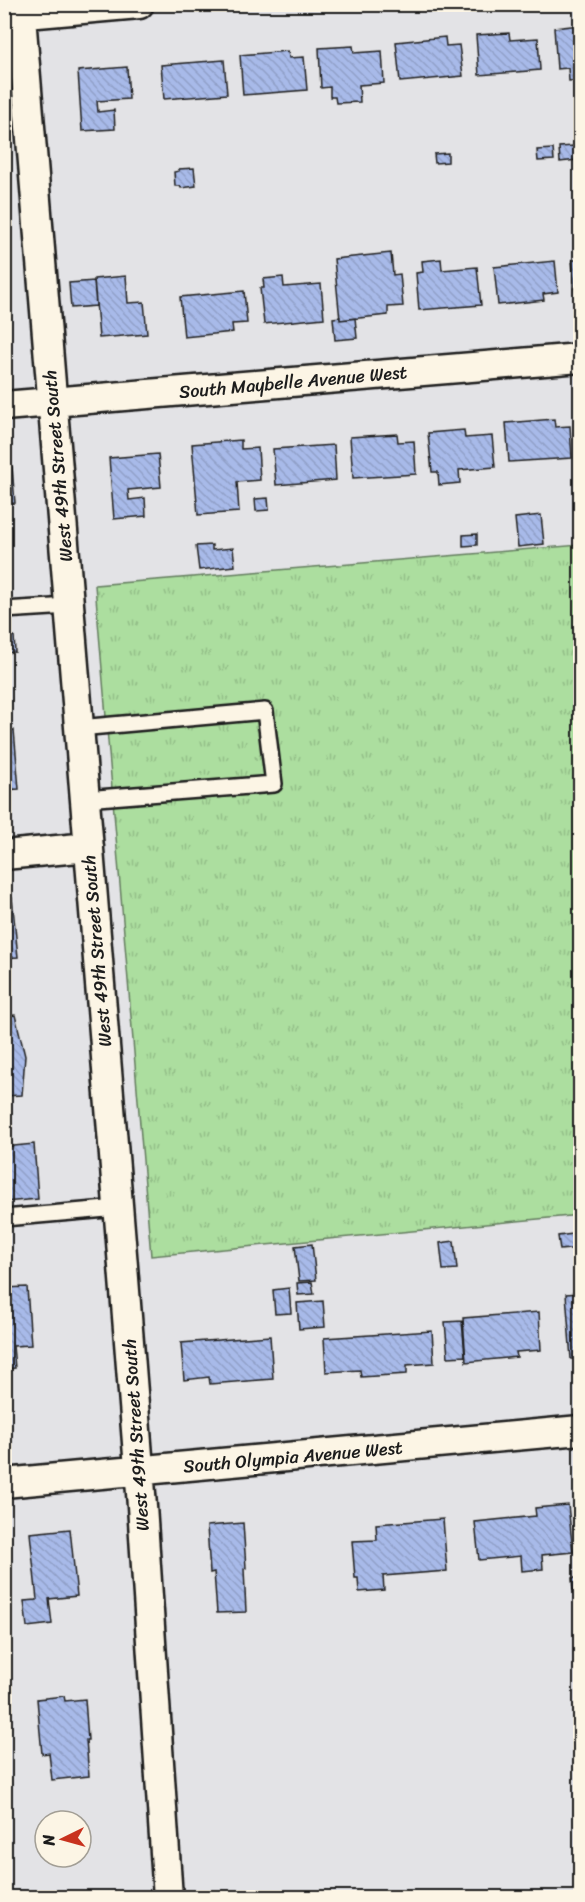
<svg xmlns="http://www.w3.org/2000/svg" width="585" height="1902" font-family="Sriracha,sans-serif">
<defs>
<pattern id="park-tufts" width="24" height="20" patternUnits="userSpaceOnUse" patternTransform="scale(1.5)"><rect width="24" height="20" fill="#acde9f"/><path d="M3 7l-1-3M5 7V3M7 7l1-3M15 17l-1-3M17 17v-4M19 17l1-3" fill="none" stroke="#93be88"/></pattern>
<pattern id="building-back-hatch" width="6" height="6" patternUnits="userSpaceOnUse" patternTransform="scale(1.5)"><rect width="6" height="6" fill="#a8bae9"/><path d="M-1 5l2 2M0 0l6 6M5-1l2 2" fill="none" stroke="#909fc7"/></pattern>
</defs>
<rect width="100%" height="100%" fill="#e3e3e6"/>
<filter id="ink" filterUnits="userSpaceOnUse"><feTurbulence type="fractalNoise" baseFrequency=".0167" numOctaves="2"/><feDisplacementMap in="SourceGraphic" scale="12" xChannelSelector="R" yChannelSelector="G"/><feConvolveMatrix kernelMatrix="1 2 1 2 8 2 1 2 1" color-interpolation-filters="sRGB"/></filter>
<g filter="url(#ink)">
<path fill="url(#park-tufts)" stroke="#647d5e" stroke-width="1.5" d="M580 545V1215L151 1256 95 585Z"/>
<path fill="url(#building-back-hatch)" stroke="#1c1c1c" stroke-width="1.5" d="M580 25V80L569 81 568 68 557 69 554 28Z
M509 33 510 40 538 38 540 70 479 75 476 35Z
M445 37 446 46 459 45 463 76 400 82 396 42Z
M353 46 354 53 382 51 384 83 359 85 360 102 336 103 335 97H330V87L321 88 319 48Z
M288 51 289 58 304 57 307 90 243 95 240 55Z
M224 60 227 94 164 99 161 65Z
M127 67 129 99 97 101 98 112 114 110 115 129 82 131 78 71Z
M575 146 577 160 560 162 559 147Z
M553 149 554 160 538 161 537 150Z
M448 153V162L435 163 434 154Z
M194 168 196 186 181 188 180 186H175L174 172 179 171V169Z
M391 253 393 275 400 274 403 306 388 307V315L340 320 334 259Z
M441 259 442 270 477 267 481 305 419 310 416 273 423 272 422 261Z
M572 260H580V293L575 294Z
M555 261 558 292 543 294 544 300 498 305 494 267Z
M126 276 128 303 144 302 147 334 99 338 94 279Z
M283 277 284 287 321 284 324 318 264 324 260 288H264L263 279Z
M94 281 96 306 71 308 69 283Z
M244 291 247 323 232 324 233 332 184 337 180 297Z
M340 317V320L355 318 357 338 335 340 333 318Z
M554 419 555 427 570 426 572 458 509 462 506 423Z
M464 430 465 438 492 436 495 467 459 470 460 483 439 485 438 472H432L428 433Z
M397 434 398 442 414 441 416 474 353 478 350 437Z
M241 440V449L258 448 260 480 237 482 239 512 198 515 192 444Z
M334 445 336 480 276 485 273 449Z
M158 454 161 487 128 490 129 500 145 498 146 516 114 519 109 458Z
M4 467H12L15 503 4 504Z
M268 498 269 510 256 511 255 499Z
M541 515 544 544 518 547 515 518Z
M477 534V545L463 546V535Z
M212 545V550L233 548 235 566 199 570 196 546Z
M14 636 15 652 4 653V637Z
M4 722H10V730H14L19 789 4 790Z
M4 898H12L18 957 4 958Z
M15 1015 25 1056 22 1095 4 1096V1016Z
M34 1144 38 1199 4 1202V1147Z
M580 1233V1248L560 1250 558 1236Z
M454 1241 457 1269 443 1270 440 1243Z
M312 1244 316 1280 299 1281 295 1246Z
M312 1282 314 1294 298 1295 297 1283Z
M27 1287 31 1345 13 1346 15 1368 4 1369V1288Z
M289 1288 291 1313 275 1314 273 1290Z
M580 1293V1359H571L566 1294Z
M323 1301 325 1327 299 1329 297 1303Z
M539 1312 541 1350 516 1352 517 1357 466 1362 463 1318Z
M462 1321 465 1356 448 1357 445 1322Z
M432 1331 434 1363 407 1365V1374L361 1377 360 1370 326 1372 324 1338Z
M270 1336 273 1379 210 1384 209 1377 184 1380 181 1343Z
M568 1505 573 1552 542 1555 543 1569 522 1571 521 1556 479 1560 475 1522 536 1516 535 1508Z
M443 1519 447 1571 383 1576 384 1590 359 1592 358 1578H355L352 1541 377 1540 376 1524Z
M243 1523 246 1568 244 1569 246 1612 217 1613 214 1572 210 1573 207 1526Z
M70 1529 77 1596 49 1599 52 1624 27 1627 24 1601 37 1600 30 1533Z
M572 1578H580V1589L573 1590Z
M64 1696 65 1701 85 1699 88 1740H86L89 1776 52 1780 49 1753 42 1754 37 1699Z"/>
<g fill="none" stroke-linecap="round" stroke-linejoin="round">
<g stroke="#1c1c1c" stroke-width="20">
<path id="lane" d="M4 610 69 606
M79 728 265 711 274 784 85 799
M4 1218 118 1208"/>
</g>
<g stroke="#1c1c1c" stroke-width="33">
<path id="street" d="M20 4 123 1266 142 1506 168 1898
M4 16 139 4
M4 406 580 358
M4 855 89 847
M4 1483 580 1430"/>
</g>
<use href="#lane" stroke="#fcf5e5" stroke-width="15"/>
<use href="#street" stroke="#fcf5e5" stroke-width="28"/>
</g>
</g>
<g text-anchor="middle" dominant-baseline="central" stroke-width="6" stroke-linejoin="round" paint-order="stroke">
<g font-size="18" fill="#1c1c1c" stroke="#fcf5e5">
<text transform="translate(293 382) rotate(-5)">South Maybelle Avenue West</text>
<text transform="translate(58 466) rotate(-95)">West 49th Street South</text>
<text transform="translate(97 951) rotate(-95)">West 49th Street South</text>
<text transform="translate(136 1435) rotate(-94)">West 49th Street South</text>
<text transform="translate(293 1457) rotate(-5)">South Olympia Avenue West</text>
</g>
</g>
<rect width="585" height="1902" fill="none" stroke="#fcf5e5" stroke-width="24"/>
<rect x="12" y="12" width="561" height="1878" fill="none" stroke="#1c1c1c" stroke-width="2" filter="url(#ink)"/>
<g transform="translate(63 1839) rotate(265)"><circle r="28" fill="#fcf5e5" stroke="#a29e95" stroke-width="1.5"/>
<path d="M0-4.5L10 22L0 15L-10 22Z" fill="#c8321e"/>
<text y="-9" font-size="16" font-weight="bold" text-anchor="middle" fill="#1c1c1c">N</text>
</g>
</svg>
